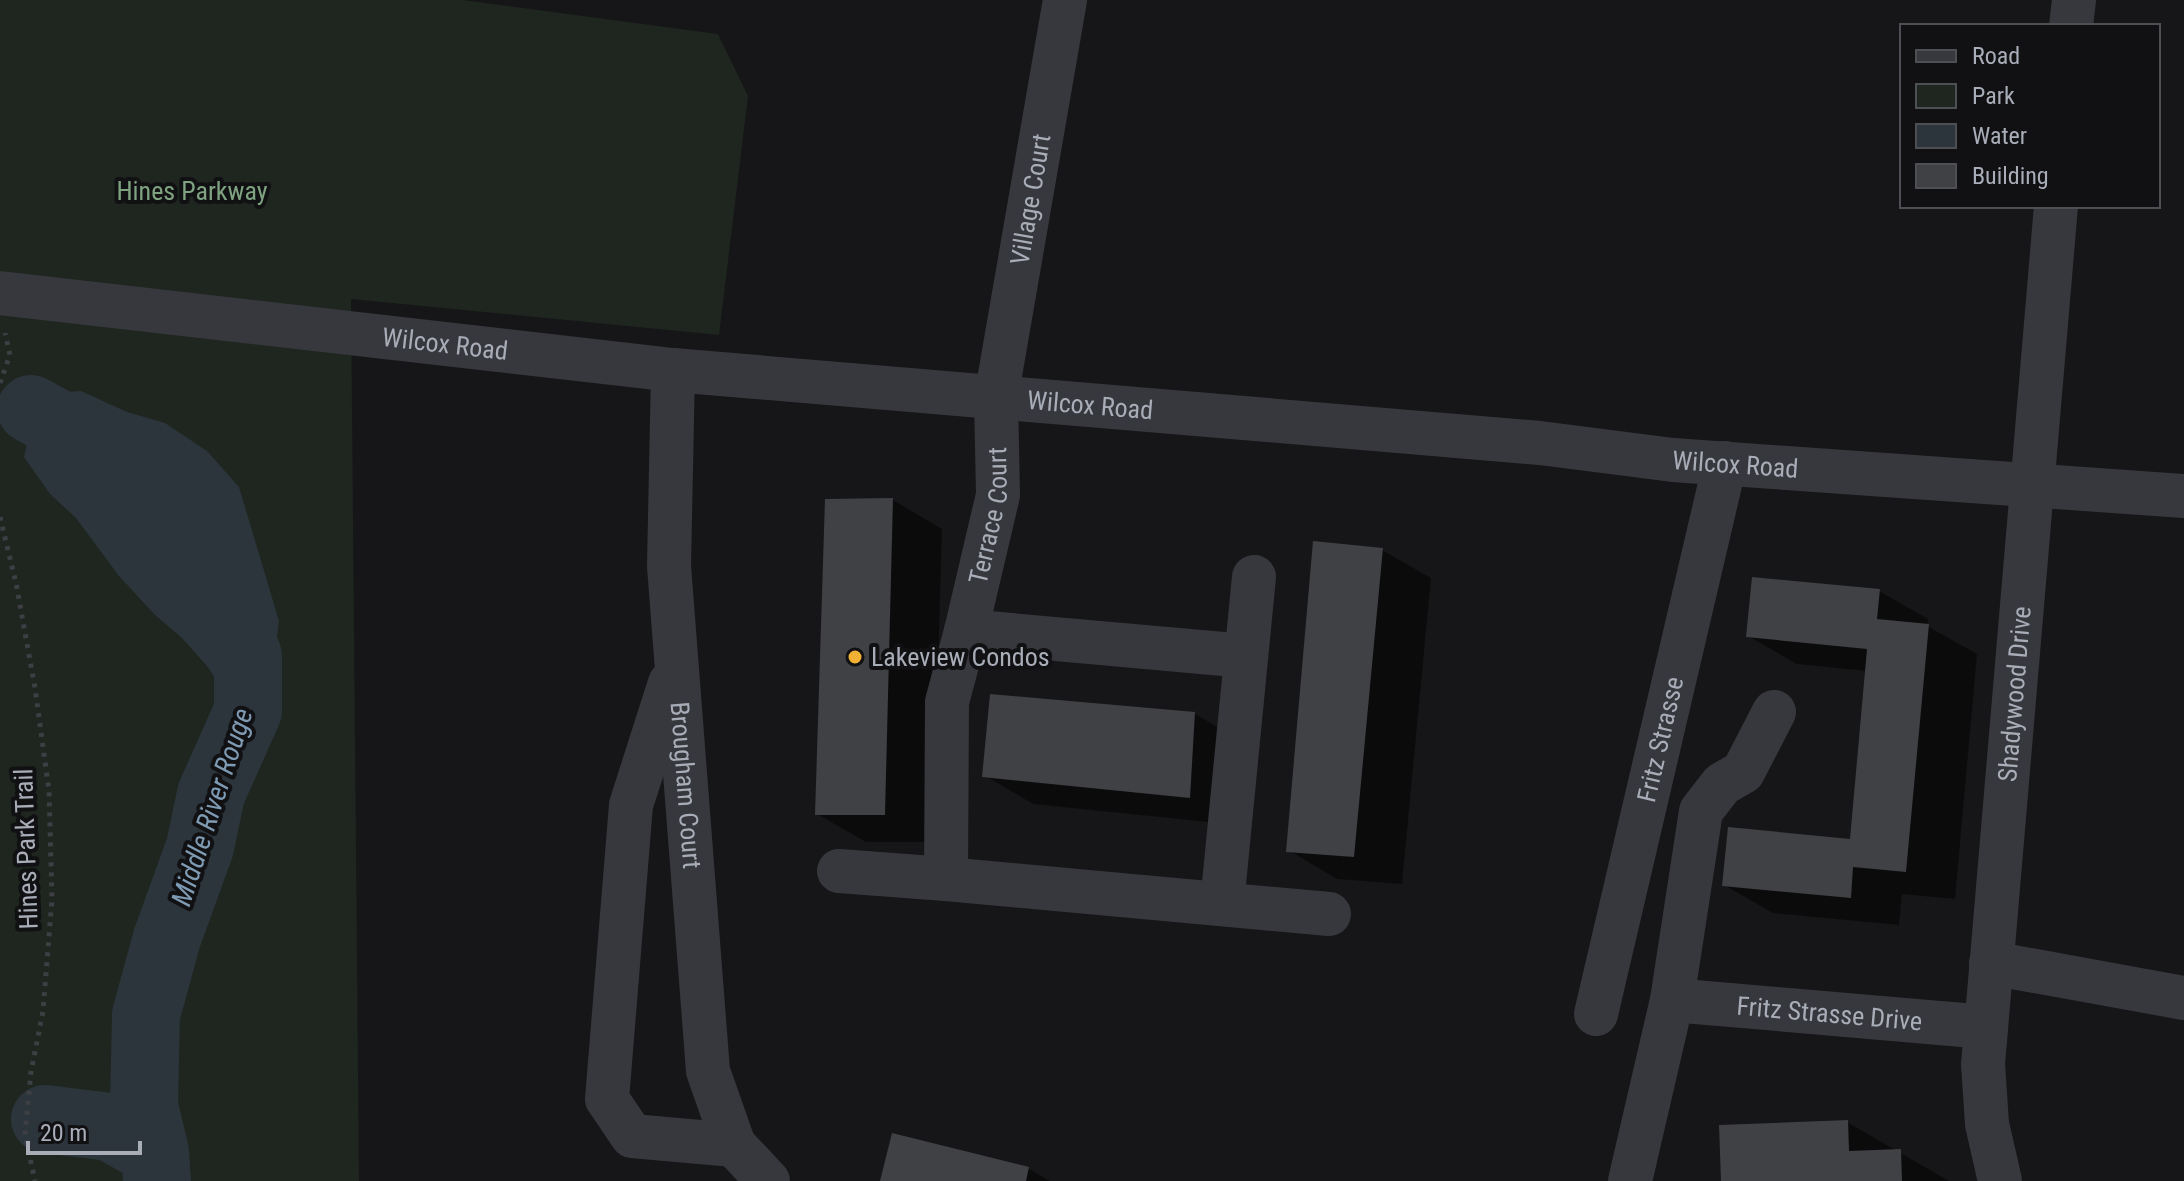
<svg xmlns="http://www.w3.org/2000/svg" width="2184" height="1181" font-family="'Roboto Condensed',sans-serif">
<rect width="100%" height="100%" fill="#161618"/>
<path fill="#1e261f" d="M0 0H463L718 34 748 96 719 335 351 299 359 1181H0Z"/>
<path fill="#2c353c" d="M81 391 127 412 165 423 207 451 239 487 279 621 273 668 260 705 248 711 232 703 207 666 182 638 155 615 119 576 76 518 50 494 24 457 32 422 52 393Z"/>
<path fill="#0007" d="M893 500 942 529 933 842H866L817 814 827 501Z
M1382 550 1431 578 1402 884 1337 879 1288 850Z
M1879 591 1928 619 1927 626 1977 654 1955 899 1902 894 1899 925 1773 913 1724 885 1852 841 1867 671 1797 664 1748 636Z
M1195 714 1244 742 1238 825 1033 804 984 775Z
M1847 1122 1949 1181H1723Z
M1029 1169 1050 1181H882Z"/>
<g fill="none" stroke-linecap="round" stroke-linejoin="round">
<path stroke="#2c353c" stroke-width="68" d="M31 409 87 440 118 464
M45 1119 110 1127 155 1152
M157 1181 155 1152 144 1106 146 1015 167 938 200 847 211 794 248 711V656L235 620"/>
</g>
<path fill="#404145" d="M893 498 885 815H815L825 499Z
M1313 541 1383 548 1354 857 1286 852Z
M1752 577 1880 589 1877 619 1929 624 1906 872 1853 867 1851 898 1722 886 1728 827 1850 839 1867 649 1746 637Z
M990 694 1195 712 1190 798 982 777Z
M1848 1120 1849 1151 1901 1149 1902 1181H1721L1719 1125Z
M892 1133 1029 1167 1026 1181H880Z"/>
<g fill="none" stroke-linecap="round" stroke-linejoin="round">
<path stroke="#3d3f44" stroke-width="5" stroke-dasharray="4 6" stroke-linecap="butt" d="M0 383 10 355 5 333
M0 517 16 583 35 688 49 791 52 899 43 1011 31 1072 25 1134 35 1181"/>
<g stroke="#37383d" stroke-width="44">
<path d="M2071 26 2074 0"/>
<path id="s1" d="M0 293 673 370 1540 443 1673 460 2184 496"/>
<path id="s2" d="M673 370 669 566 708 1071 734 1145 768 1181"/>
<path d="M966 631 1246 656"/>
<path d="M670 683 631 805 607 1099 632 1136 734 1145"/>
<path id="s3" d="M839 871 946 879 947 702 966 631 998 495 996 398 1065 0"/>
<path d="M946 879 1329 914"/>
<path d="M1222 904 1254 577"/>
<path d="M1991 963 2184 998"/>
<path id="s4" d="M1672 1000 1986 1027"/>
<path id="s5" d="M1596 1014 1725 463"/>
<path d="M1630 1181 1672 1000 1701 811 1722 784 1743 772 1774 712"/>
<path id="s6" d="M2000 1181 1987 1124 1983 1064 2056 206"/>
</g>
</g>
<circle fill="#f2b134" stroke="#111113" stroke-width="3" cx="855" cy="657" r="8"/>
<g text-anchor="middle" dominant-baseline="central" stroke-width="8" stroke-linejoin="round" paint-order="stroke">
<g font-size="26" fill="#7fa381" stroke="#111113">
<text x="192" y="191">Hines Parkway</text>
</g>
<g font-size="26" fill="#a8adb8" stroke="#111113">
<text stroke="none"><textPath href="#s3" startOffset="796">Village Court</textPath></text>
<text stroke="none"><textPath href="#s1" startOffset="448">Wilcox Road</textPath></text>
<text stroke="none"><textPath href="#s1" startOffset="1096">Wilcox Road</textPath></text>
<text stroke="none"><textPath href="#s1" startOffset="1744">Wilcox Road</textPath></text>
<text stroke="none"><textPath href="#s3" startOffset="476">Terrace Court</textPath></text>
<text stroke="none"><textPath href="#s6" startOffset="490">Shadywood Drive</textPath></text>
<text stroke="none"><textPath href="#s5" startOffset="282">Fritz Strasse</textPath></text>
<text stroke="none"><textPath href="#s2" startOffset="416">Brougham Court</textPath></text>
<text transform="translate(26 849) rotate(-92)">Hines Park Trail</text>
<text stroke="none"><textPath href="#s4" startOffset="158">Fritz Strasse Drive</textPath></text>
</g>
<g font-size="26" fill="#a8adb8" stroke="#111113" text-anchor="start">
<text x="871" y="657">Lakeview Condos</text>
</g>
<g font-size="28" font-style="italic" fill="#7f9bb3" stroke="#111113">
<text transform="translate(212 807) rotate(-72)">Middle River Rouge</text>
</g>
</g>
<rect x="1900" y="24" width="260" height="184" fill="#111113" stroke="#4d4f55" stroke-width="2"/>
<rect x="1916" y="50" width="40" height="12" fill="#37383d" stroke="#4d4f55" stroke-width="2"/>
<text x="1972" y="64" font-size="24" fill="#a8adb8">Road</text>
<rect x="1916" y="84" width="40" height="24" fill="#1e261f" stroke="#4d4f55" stroke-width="2"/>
<text x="1972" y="104" font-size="24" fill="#a8adb8">Park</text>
<rect x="1916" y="124" width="40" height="24" fill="#2c353c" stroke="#4d4f55" stroke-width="2"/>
<text x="1972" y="144" font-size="24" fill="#a8adb8">Water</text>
<rect x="1916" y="164" width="40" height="24" fill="#404145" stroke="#4d4f55" stroke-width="2"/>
<text x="1972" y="184" font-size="24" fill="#a8adb8">Building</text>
<path d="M28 1141v12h112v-12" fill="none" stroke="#a8adb8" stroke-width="4"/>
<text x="40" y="1141" font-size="24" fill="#a8adb8" stroke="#111113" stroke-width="6" paint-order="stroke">20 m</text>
</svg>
